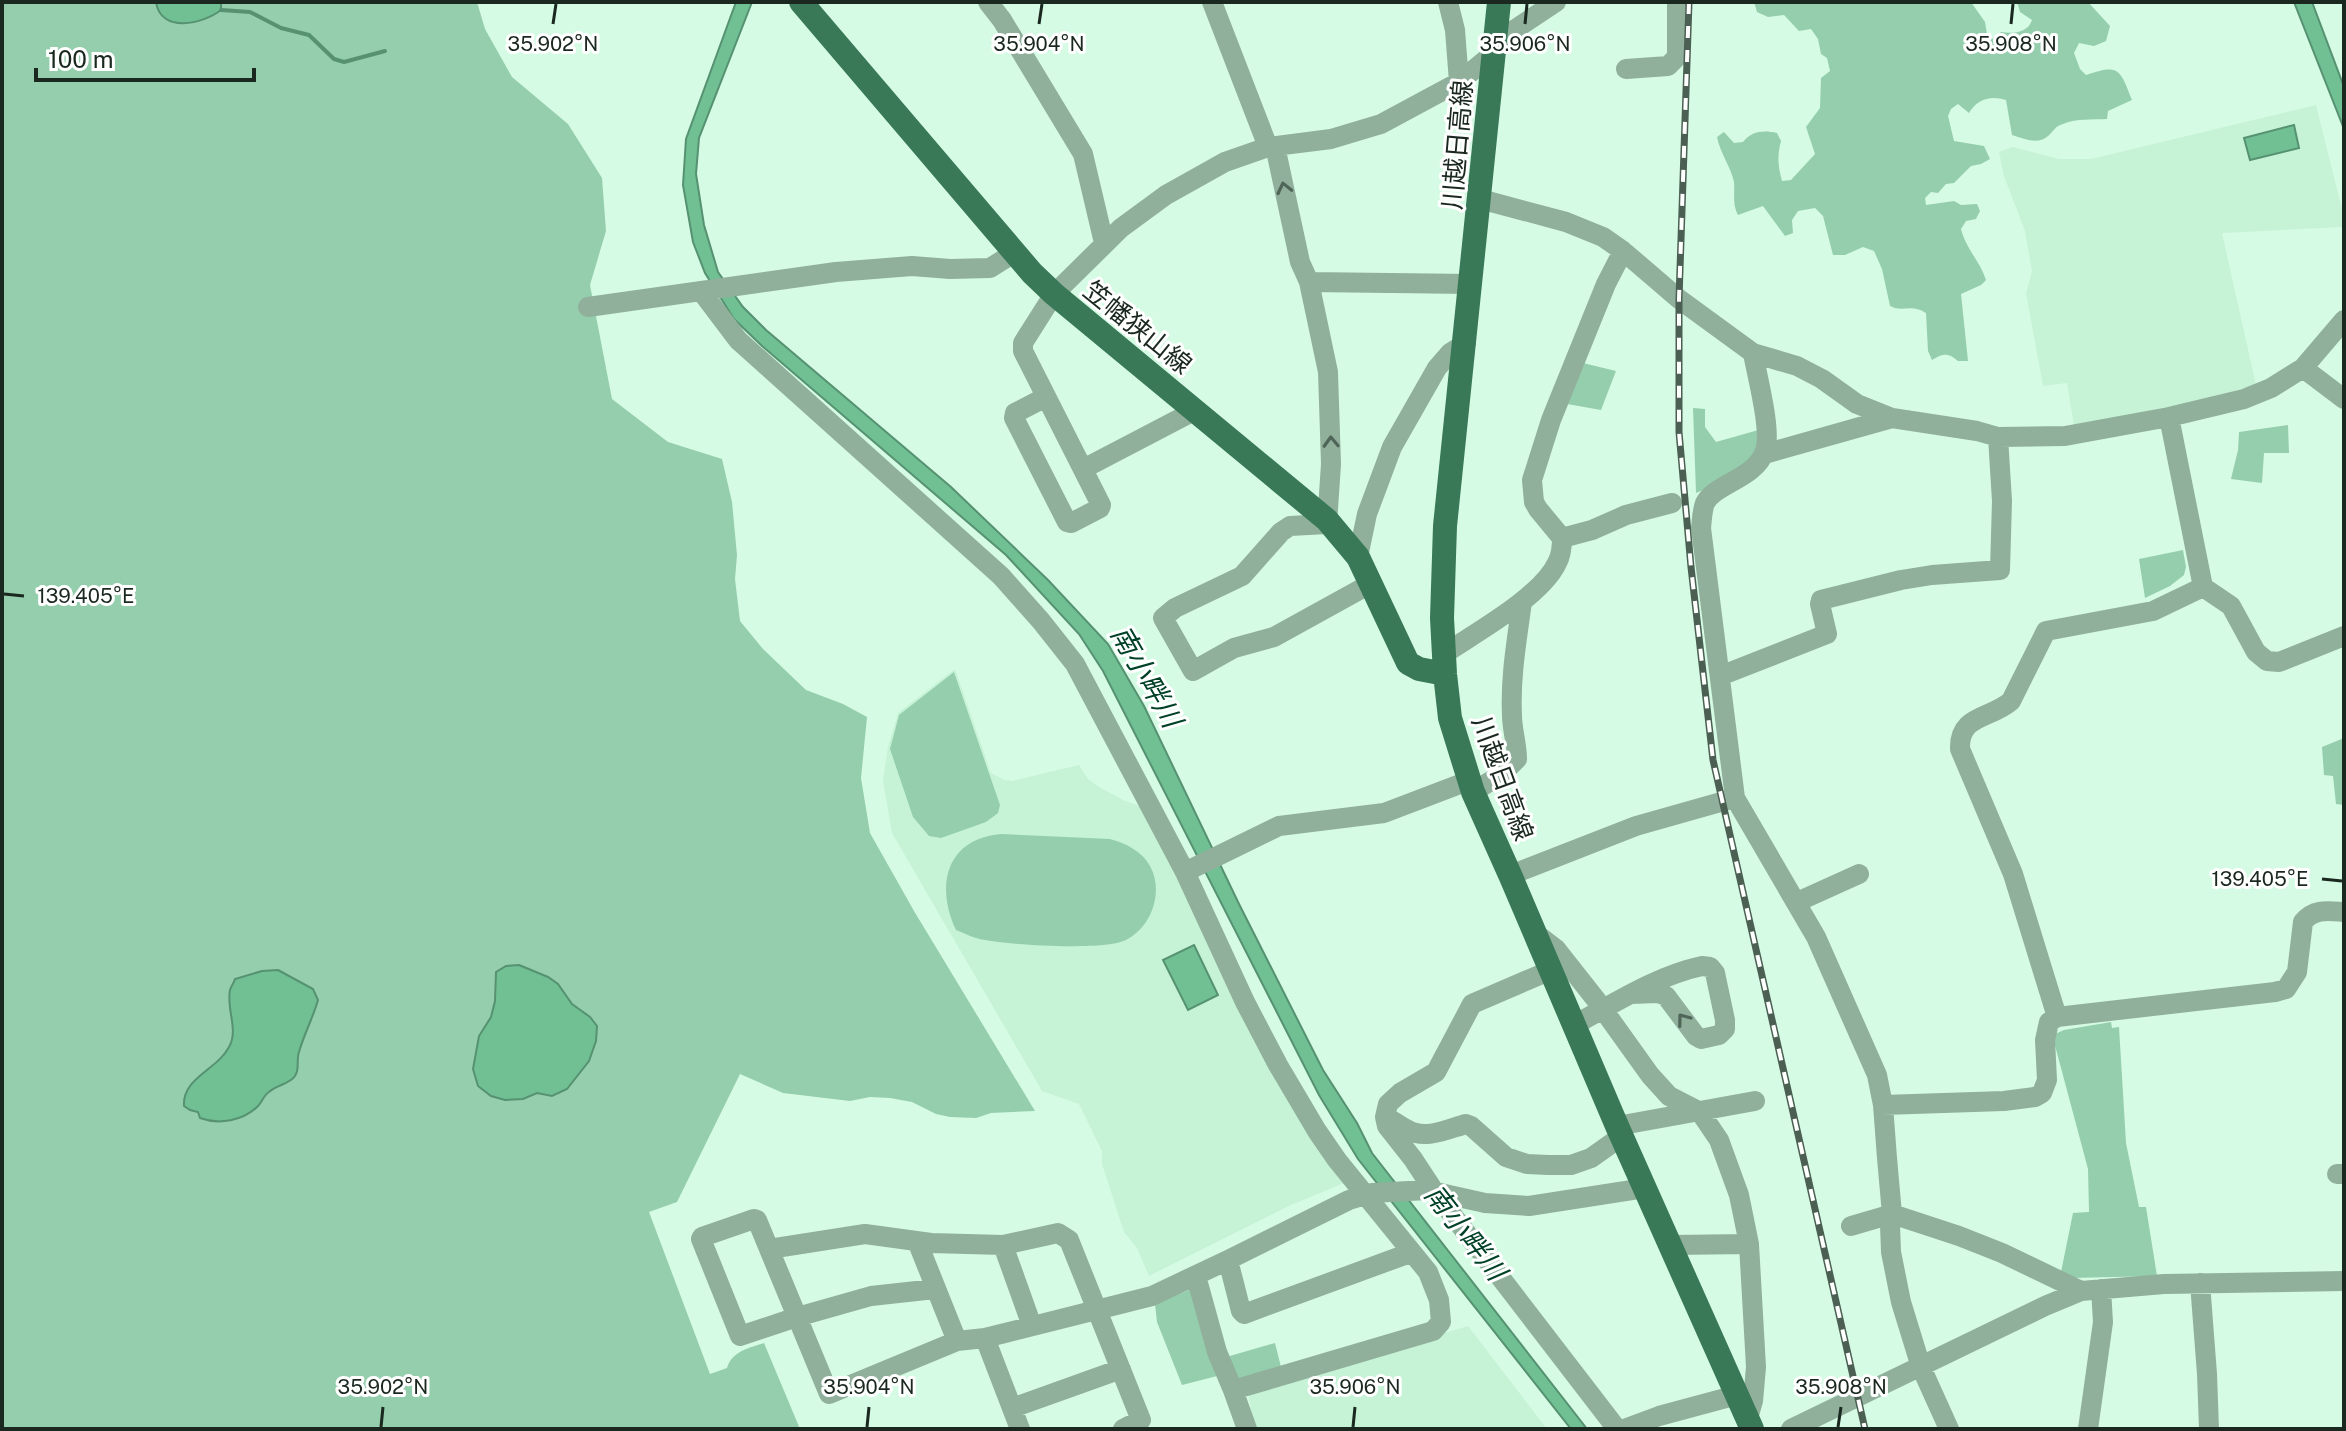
<svg xmlns="http://www.w3.org/2000/svg" width="2346" height="1431" font-family="'Public Sans','Noto Sans JP',sans-serif">
<rect width="100%" height="100%" fill="#d6fbe4"/>
<path fill="#c6f2d6" d="M2316 105 2344 217V227L2222 233 2256 385 2183 404 2074 426 2067 383 2043 386 2026 293 2032 271 2025 231 2004 176 1999 152 2013 147 2059 159H2091Z
M955 669 991 773 1004 780 1012 781 1079 765 1088 779 1099 787 1123 800 1142 807 1344 1183 1291 1205 1149 1276 1137 1248 1124 1232 1102 1164V1151L1079 1104 1042 1091 892 833 883 781 888 747 898 713Z
M1468 1326 1547 1429H1254L1248 1392Z"/>
<path fill="#95ceac" d="M2 2H477L485 29 512 77 568 124 602 178 606 231 590 285 612 399 668 442 722 459 732 502 737 555 735 579 740 621 763 649 806 690 843 704 867 717 861 778 870 833 914 911 1035 1111 991 1113 976 1118 950 1117 936 1114 912 1102 890 1098 870 1097 850 1101 783 1093 740 1074 677 1202 649 1212 710 1374 727 1368C732 1351 749 1348 764 1343L800 1429H2Z
M1754 2H1971L1985 22 1987 34 1992 39 2001 32C2013 34 2028 33 2032 20L2020 12 2017 2H2088L2110 26 2106 41 2094 46 2079 43 2074 53 2080 69 2086 75C2120 63 2120 70 2132 100L2108 111 2107 119C2091 120 2078 118 2063 124 2055 126 2054 131 2048 136 2038 145 2024 139 2012 135L2006 100C1991 95 1977 99 1969 113L1958 104 1951 109 1948 116 1954 141 1984 146 1990 159 1981 164 1971 166 1954 183 1946 184 1938 193 1931 192 1925 198 1926 205 1954 201 1961 205 1977 204 1980 211 1976 219 1966 221 1961 229C1966 249 1980 261 1986 280L1981 285 1961 294 1968 361H1958C1948 353 1944 353 1932 360L1928 351 1926 313C1910 303 1903 313 1890 306L1882 269 1874 251 1863 247 1845 255H1833L1823 216 1815 208 1798 211 1792 220 1793 233 1785 236 1763 206 1738 215C1732 204 1735 194 1734 182 1731 167 1720 153 1717 137L1724 132 1734 143 1743 142C1752 131 1763 130 1777 133L1781 141C1777 156 1778 166 1782 181L1791 180 1815 154 1806 127 1820 108 1821 78 1830 71 1827 58 1821 54 1818 39 1811 29 1799 31 1784 15 1768 17 1757 12Z
M1583 363 1616 371 1601 410 1567 404Z
M1693 408 1705 409V427L1716 442 1762 429V443L1736 476 1696 493Z
M2288 425 2289 453H2264L2262 483 2231 479 2238 450 2239 432Z
M2183 550 2186 567 2184 575 2170 586 2145 598 2139 559Z
M954 672 1000 805 998 813 986 822 941 838 929 836 913 817 890 749 899 715Z
M2344 738V805L2336 804 2333 776 2324 775 2322 747Z
M1002 834 1110 839C1125 843 1142 851 1150 866 1164 891 1152 927 1126 940 1104 951 1012 945 985 940 976 939 966 934 956 930 935 886 946 838 1002 834Z
M2111 1022 2112 1028 2119 1027 2126 1143 2139 1207H2146L2157 1276 2071 1278 2061 1272 2073 1213 2089 1212 2088 1169 2053 1038 2055 1034 2064 1030Z
M1196 1287 1221 1375 1182 1385 1157 1322 1155 1304Z
M1275 1343 1282 1371 1234 1384 1223 1358Z"/>
<path fill="#70c094" stroke="#569271" stroke-width="2" d="M156 2H221V10C203 24 161 34 156 2Z
M736 2H752L699 138 696 174 704 225 718 272 743 307 766 330 951 487 1048 580 1108 644 1144 706 1239 904 1323 1070 1357 1123 1372 1153 1587 1429H1571L1358 1159 1319 1095 1103 671 1079 634 1006 555 762 346 734 319 705 273 693 242 683 185 686 139Z
M2294 2H2312L2344 87V129Z
M2294 125 2299 148 2250 160 2244 138Z
M1194 945 1218 995 1188 1010 1163 960Z
M519 965 548 977 558 984 572 1004 590 1017 597 1026 596 1041 589 1061 567 1089 552 1096 537 1093 523 1099 505 1100 491 1096 478 1086 473 1069 479 1036 491 1017 495 1001 496 972 506 966Z
M278 970 313 989 318 1000C313 1018 304 1034 299 1052 296 1060 300 1069 295 1076 290 1084 276 1085 269 1092 264 1095 262 1102 258 1106 243 1121 219 1125 200 1118L198 1112 190 1110 184 1106C182 1078 217 1070 229 1047 239 1030 226 1009 230 990 231 986 234 983 235 979L262 971Z"/>
<g fill="none" stroke-linecap="round" stroke-linejoin="round">
<path stroke="#569271" stroke-width="4" d="M221 10 250 12 281 28 309 35 334 59 344 62 385 51"/>
<path stroke="#90b09c" stroke-width="20" d="M988 2 1002 20 1083 154 1104 243
M1212 2 1268 147
M1448 2 1455 30 1459 82
M1626 69 1668 66 1677 57V2
M1275 146 1300 262 1309 282 1328 372 1331 464 1327 524 1290 526 1281 532 1242 576 1175 608 1163 618 1193 671 1234 648 1274 637 1370 584
M1480 199 1566 222 1603 237 1623 251 1679 299 1753 353 1797 366 1822 379 1857 404 1892 418 1977 431 1998 437 2065 436 2169 417 2244 399 2271 388 2303 368 2344 320
M1309 282 1471 284
M701 291 738 340 1001 576 1041 621 1075 664 1185 872 1245 1002 1278 1065 1317 1131 1337 1160 1428 1272 1439 1300 1441 1322 1433 1331 1233 1390 1247 1429
M588 307 836 272 912 266 950 269 990 268 1014 253
M1753 353C1757 376 1772 431 1765 451 1755 479 1716 483 1705 503 1702 511 1702 520 1701 528L1735 798 1816 937 1877 1075 1883 1105 1887 1158 1892 1214 1890 1225 1891 1252 1901 1302 1921 1367 1949 1429
M2303 368 2344 399
M1046 397 1015 413 1014 418 1067 522 1071 523 1100 508 1101 505 1023 351V343L1054 294 1121 228 1166 195 1225 162 1268 147 1331 139 1381 124 1459 82 1494 53 1508 34 1556 2
M1764 454 1892 418
M1083 469 1196 410
M1562 538 1592 530 1626 515 1672 503
M1358 557 1367 514 1392 447 1437 368 1450 353 1466 343
M2203 587 2231 606 2256 652 2267 661 2279 662 2344 636
M1444 654C1475 633 1541 597 1557 563 1561 556 1562 546 1562 538L1538 509 1534 502 1532 480 1551 420 1606 284 1623 251
M1720 676 1827 634 1820 604 1821 600 1901 580 1932 575 2000 570 2002 501 1998 437
M1473 792 1502 774 1517 759C1517 744 1512 730 1512 715 1510 678 1517 639 1522 602
M1185 872 1279 826 1384 813 1468 781
M1511 877 1518 872 1636 826 1735 798
M1797 902 1859 874
M1535 933 1556 949 1597 1001 1650 1075 1669 1096 1700 1112 1719 1140 1739 1195 1749 1244 1756 1367 1753 1401 1748 1418
M1551 970 1472 1004 1436 1072 1400 1093 1388 1104 1385 1117 1387 1126 1413 1159 1434 1191 1617 1429
M2057 1017 2013 874 1960 749C1959 714 1991 719 2011 701L2046 631 2153 611 2203 587 2169 417
M1574 1025C1615 1003 1656 976 1702 966L1710 967 1715 973 1725 1020V1029L1719 1035 1701 1039 1696 1036 1666 996 1658 993 1631 994
M1883 1105 2004 1101 2035 1097 2042 1093 2047 1080 2045 1040 2049 1022 2057 1017 2275 992 2286 989 2297 972 2303 922C2314 908 2329 911 2344 912
M1385 1117C1394 1121 1400 1126 1408 1130 1426 1140 1448 1129 1466 1124L1471 1126 1506 1157 1527 1164 1548 1165H1571L1591 1158 1622 1136
M1617 1126 1755 1101
M2337 1174H2344
M1851 1226 1892 1214 1959 1236 2002 1253 2081 1291
M917 1241 957 1341
M1003 1245 1032 1326
M1671 1245 1749 1244
M769 1249 865 1234 931 1243 1003 1245 1058 1233 1069 1240 1141 1420 1123 1429
M1228 1260 1241 1311 1244 1314 1410 1253
M1196 1276 1217 1352 1233 1390
M2200 1283 2207 1374 2209 1429
M935 1289 871 1296 797 1317 740 1336 701 1239 702 1237 754 1219 757 1220 829 1394 957 1341 985 1338 1152 1296 1228 1260 1349 1200 1372 1193 1427 1190 1485 1203 1529 1206 1645 1188
M985 1338 1020 1429
M1012 1408 1121 1369
M1624 1429 1659 1416 1737 1395
M1791 1429 2045 1306 2081 1291 2164 1284 2344 1281
M2088 1429 2103 1322 2101 1289"/>
<path stroke="#397957" stroke-width="24" d="M801 2 1032 273 1054 294 1327 520 1358 557 1408 663 1419 669 1445 674
M1499 2 1445 526 1442 618 1445 674 1450 718 1473 792 1511 877 1617 1126 1752 1429"/>
<g stroke="#4b5f52" stroke-width="7">
<path id="rail" d="M1689 2 1679 299V432L1691 567 1713 760 1865 1429"/>
</g>
<use href="#rail" stroke="#fff" stroke-width="4" stroke-dasharray="12" stroke-linecap="butt"/>
</g>
<defs><path id="oneway-chevron" d="M-2-3.5L2.5 0L-2 3.5" fill="none" stroke-width="1.6" stroke-linecap="round" stroke-linejoin="round" transform="scale(2)"/></defs>
<g stroke="#4f6557">
<use href="#oneway-chevron" transform="translate(1284 188) rotate(-103)"/>
<use href="#oneway-chevron" transform="translate(1331 442) rotate(-92)"/>
<use href="#oneway-chevron" transform="translate(1683 1019) rotate(-127)"/>
</g>
<path fill="none" stroke="#1a281f" stroke-width="3" d="M553 24 556 4M1039 24 1042 4M1525 24 1527 4M2011 24 2013 4M4 594 24 596M2322 879 2342 881M381 1427 383 1407M867 1427 869 1407M1353 1427 1355 1407M1838 1427 1841 1407"/>
<g text-anchor="middle" dominant-baseline="central" stroke-width="6" stroke-linejoin="round" paint-order="stroke">
<g font-size="26" fill="#1a281f" stroke="#fff">
<text transform="translate(1457 145) rotate(-85)">川越日高線</text>
<text transform="translate(1138 327) rotate(39)">笠幡狭山線</text>
<text transform="translate(1503 778) rotate(70)">川越日高線</text>
</g>
<g font-size="28" font-style="italic" fill="#004227" stroke="#fff">
<text transform="translate(1147 676) rotate(60)">南小畔川</text>
<text transform="translate(1466 1232) rotate(52)">南小畔川</text>
</g>
</g>
<g font-size="20" text-anchor="middle" fill="#1a281f" stroke="#fff" stroke-width="6" stroke-linejoin="round" paint-order="stroke">
<text x="553" y="51">35.902°N</text>
<text x="1039" y="51">35.904°N</text>
<text x="1525" y="51">35.906°N</text>
<text x="2011" y="51">35.908°N</text>
<text x="86" y="603">139.405°E</text>
<text x="2260" y="886">139.405°E</text>
<text x="383" y="1394">35.902°N</text>
<text x="869" y="1394">35.904°N</text>
<text x="1355" y="1394">35.906°N</text>
<text x="1841" y="1394">35.908°N</text>
</g>
<rect width="2346" height="1431" fill="none" stroke="#1a281f" stroke-width="8"/>
<path d="M36 68v12h218v-12" fill="none" stroke="#1a281f" stroke-width="4"/>
<text x="48" y="68" font-size="24" fill="#1a281f" stroke="#ffffff" stroke-width="6" paint-order="stroke">100 m</text>
</svg>
